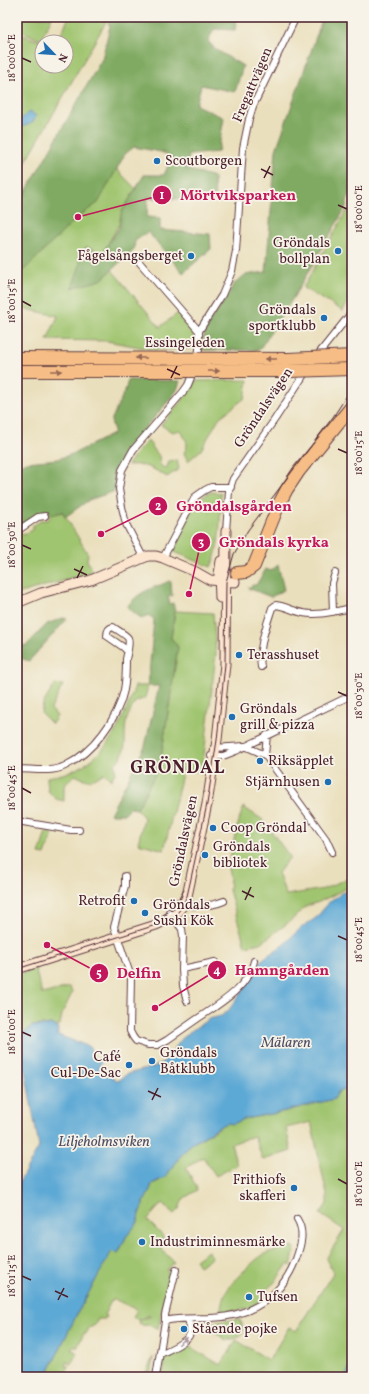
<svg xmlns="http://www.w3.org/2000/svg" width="369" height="1394" font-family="Vollkorn,serif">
<rect width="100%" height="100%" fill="#f7f3e8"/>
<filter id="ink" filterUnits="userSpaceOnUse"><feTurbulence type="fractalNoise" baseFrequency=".025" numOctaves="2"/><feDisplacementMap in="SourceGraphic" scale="8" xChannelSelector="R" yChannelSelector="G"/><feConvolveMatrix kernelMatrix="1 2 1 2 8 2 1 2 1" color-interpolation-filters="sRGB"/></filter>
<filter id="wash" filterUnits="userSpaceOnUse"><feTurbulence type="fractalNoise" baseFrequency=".012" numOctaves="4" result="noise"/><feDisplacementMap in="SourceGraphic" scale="16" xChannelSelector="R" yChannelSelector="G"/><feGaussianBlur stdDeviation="0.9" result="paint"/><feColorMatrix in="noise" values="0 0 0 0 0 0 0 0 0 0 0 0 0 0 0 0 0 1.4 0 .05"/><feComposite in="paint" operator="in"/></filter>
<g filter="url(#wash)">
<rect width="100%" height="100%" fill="#eadfbc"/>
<path fill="#a0c56f" stroke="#75724d" d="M17 17H52L41 40 19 30 17 25Z
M69 17H87L106 22 17 177V39L19 34 43 42H42V66H66V42H57Z
M82 134 138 191 85 284 101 280 112 270 160 327 178 313 194 335 191 349 155 350 107 341 47 340 58 316 17 307V244Z
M347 210 352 213V295L343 311 303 288Z
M248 380 245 398 219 418 201 450 188 461 184 453C190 443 186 440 180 430L172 432 161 425 190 391 195 381Z
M148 441 159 456 160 465 164 468 167 467 169 461 177 460 179 469 167 477C152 468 147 464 128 465L137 452Z
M211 492 221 493C220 515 221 548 211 567L172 551C181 531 189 501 211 492Z
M63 512 88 554 87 560 93 572 17 594V533L20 531 23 535 34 529 32 526 39 522 40 520H47L50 518V515Z
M175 611 213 613 216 654 202 772 183 770 164 850 138 843 144 818 137 809 160 765 178 647 171 638Z
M55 684 63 685 51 709 57 716 52 724 41 713 43 704Z
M135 686H148L145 698 135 702C132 708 127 716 126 723 123 740 130 749 115 764V773L111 780 104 773C91 782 89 782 75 775L64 786V801L56 799 48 791 47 777C100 771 120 731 135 686Z
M243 807 263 820 290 857 278 873 286 895 324 889 352 876V887L345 889 319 902 307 906 289 922 261 943 245 946 229 890 230 878 228 869 235 835Z
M46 832 53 834C51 842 47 848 45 855L39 854Z
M35 968 42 994 70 987 72 993 62 1014 60 1025 55 1027 51 1024 32 1026 23 1034 17 1047V976Z
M342 1090 350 1094 352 1097V1303L350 1365 346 1377H162L165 1360 169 1356 188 1346 221 1365 236 1340 269 1360 289 1327 296 1331 333 1273 326 1259 344 1230 320 1214 327 1204V1195L311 1122 286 1128 291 1151 263 1160 254 1136 231 1144 237 1165 216 1176 203 1157 186 1168 196 1186 197 1190 183 1199 179 1209 174 1214 162 1203 147 1220 163 1236 162 1250 174 1262 167 1270 169 1275 158 1330 147 1324 145 1326 139 1323 140 1320 151 1316 149 1315 138 1320 133 1317 137 1310 114 1299 113 1301H111L104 1315 106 1316 105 1319H98L95 1325 89 1328 86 1334 84 1333 77 1348 74 1346 72 1350 75 1351 77 1353 71 1364H69L67 1361 65 1366H69L64 1377H43L44 1374 47 1375 78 1312 112 1250 118 1254 126 1237 138 1222C137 1212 149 1195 152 1184L159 1181 172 1169 178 1159 190 1145 216 1130 222 1125 228 1123 233 1124 244 1119 277 1113 334 1099 338 1092Z
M293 1246 295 1248 291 1266 288 1264 274 1283 261 1294 262 1300 248 1309 220 1313C223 1292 231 1283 246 1269 252 1264 257 1258 263 1255 273 1250 283 1248 293 1246Z
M208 1251 212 1258 199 1266 195 1260Z
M239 1319C243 1323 245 1334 239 1337 236 1339 229 1339 226 1340L216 1333 209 1326 211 1323Z
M153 1357 150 1377H144Z"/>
<path fill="#80aa62" stroke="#656446" d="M97 17H233L236 20 235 30 214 29 208 41 215 49 243 66 235 92 201 85 196 105 224 118 218 152 189 155 186 169 214 177 215 200 148 198 147 217 160 218V230L210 234 211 249 183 273 148 232 135 241 134 249 101 280 72 288 80 265 79 254 86 247 102 253 119 228 121 213 144 175H164L172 157 161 152 134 147 125 154 98 203 79 216 17 277V207L102 59 110 26 105 18Z
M323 17H352V179L346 207 293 298 259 350H203L204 336 209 323 227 297 233 285 245 275 266 272 276 150Z
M128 380 180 381 177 390 171 398 129 447 122 458 117 471 115 491 89 500 65 517 63 512 50 515C41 508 25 523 17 528V466L27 462 58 459 75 453 113 434 114 431 111 421 126 388Z
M278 565 284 590 271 597 248 588 253 585H256L266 569 271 571Z
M169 581 171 582 172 596 168 597 170 604 173 603 175 611 171 638 178 647 160 765 137 809 130 808 124 814H110L145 746 159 686H148L154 619 148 615 142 619 127 607C133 599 140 593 150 589 156 586 162 585 169 581Z
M63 618 67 619 29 661 17 657V643L26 646 47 624Z"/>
<path fill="#5da9d5" stroke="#546480" d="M29 112 32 113 36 116C34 124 27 126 19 127L18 122Z
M352 890V1097L350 1094 342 1090 338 1092 334 1099 277 1113 244 1119 233 1124 228 1123 222 1125 190 1145 178 1159 172 1169 168 1171 167 1176 152 1184C149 1195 137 1212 138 1222L126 1237 118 1254 112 1251 78 1312 47 1375 44 1374 43 1377H17V1186L39 1147 25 1070 18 1060 17 1047 23 1034 32 1026H40L51 1024 55 1027H58V1035L90 1047 93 1058 97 1061 103 1054 105 1056 98 1068 117 1080H120L127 1074 154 1067 164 1062 185 1035 209 1019 221 1016 228 1011 257 971 260 961 283 945 302 927 316 918 331 900 337 897 341 893Z
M352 1294V1377H346L350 1365Z"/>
</g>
<g filter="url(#ink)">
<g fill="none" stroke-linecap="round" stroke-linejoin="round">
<g stroke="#623c41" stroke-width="8">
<path id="street" d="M140 263 199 331
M316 357 352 312
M196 361 199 350V331L222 295 232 271 236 251 243 148 249 119 253 106 296 17
M17 531 38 517 45 516
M226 531 229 491 233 479 275 419 307 370
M143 557 126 524 122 507 119 489 122 470 133 450 183 392 188 385 194 370
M163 558 195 497 205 490 211 487H231
M333 612 332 583 335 573
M261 667C258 648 266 627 272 608L276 605C285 606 293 611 303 613 319 616 335 611 352 608
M214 748 245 746 265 755 326 839 332 852
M265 755 267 735
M211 756H223L236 751 352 695
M17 769C33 769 51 773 65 766 92 753 118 719 124 690 126 680 126 669 126 659 127 655 130 641 128 638 125 634 117 630 113 627 108 628 107 631 107 636L123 647 127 651
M17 821 71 830H79
M125 876V886L114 927 131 977 130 1031 133 1037 136 1041 148 1045H158L167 1040C177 1033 187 1026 197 1019 218 1005 249 987 254 961
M178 902C192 907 210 907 224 901
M169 912 182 929 183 936 182 969 183 986 187 1001
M182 969 215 962
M165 1321C180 1317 196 1319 211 1318 252 1316 281 1298 296 1259 301 1245 305 1232 297 1219
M160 1354C168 1350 186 1343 190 1334 191 1330 189 1323 188 1319
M156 1377 165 1321V1315L176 1270"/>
</g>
<g stroke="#623c41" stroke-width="11">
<path id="secondary" d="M220 598 219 574 221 561
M17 603 41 593 91 580 148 556H156L163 558 196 572 210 580 235 582
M17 969 156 925 173 917 184 904 187 896 207 804 217 740 225 664 226 531"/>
</g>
<g stroke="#623c41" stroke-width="14">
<path id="highway" d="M237 573 246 572 254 566 279 504 287 489 299 471 352 406"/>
</g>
<use href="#street" stroke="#fff" stroke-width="6"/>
<use href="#secondary" stroke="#fbe5cf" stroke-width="9"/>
<use href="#highway" stroke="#f6be86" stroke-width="12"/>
<path stroke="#4a1f2b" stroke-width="1" d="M159 918 174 907 184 890
M17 969 156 925 173 917 179 911 187 896 190 883 207 804 217 740 225 664 226 582 234 554 248 530 333 417 352 388"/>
<g stroke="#623c41" stroke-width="14" stroke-linecap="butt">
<path id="highway-bridge" d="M17 358 288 359 352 356
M17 371H290L352 369"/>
</g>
<use href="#highway-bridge" stroke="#f6be86" stroke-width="12"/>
</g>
<defs><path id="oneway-solid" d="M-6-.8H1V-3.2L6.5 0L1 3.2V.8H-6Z"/></defs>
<g fill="#976754">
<use href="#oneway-solid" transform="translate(141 358) rotate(-180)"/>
<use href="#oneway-solid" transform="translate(271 359) rotate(-180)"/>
<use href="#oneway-solid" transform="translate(56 371)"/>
<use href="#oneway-solid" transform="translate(214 371)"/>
</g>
<use fill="#ae9aa0" href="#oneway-solid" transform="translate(183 1341) rotate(-37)"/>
</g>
<path fill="none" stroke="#4a1f2b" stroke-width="1.5" d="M22 58 31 62M261 169 273 175M264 178 270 166M338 205 347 209M22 301 31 306M167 369 180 375M171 378 177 366M338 449 347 453M22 545 31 549M74 569 87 575M77 578 83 566M338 692 347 696M22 788 31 793M242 891 254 897M245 900 251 887M338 936 347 940M22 1032 31 1036M148 1091 161 1097M152 1100 158 1088M338 1179 347 1184M22 1276 31 1280M55 1291 68 1297M58 1300 64 1288"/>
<g fill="#1f6fb2" stroke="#f7f3e8" stroke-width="1.5">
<circle cx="157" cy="161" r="4"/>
<circle cx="338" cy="251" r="4"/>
<circle cx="191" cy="256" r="4"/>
<circle cx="324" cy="318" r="4"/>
<circle cx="239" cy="655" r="4"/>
<circle cx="232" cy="717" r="4"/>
<circle cx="260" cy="761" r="4"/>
<circle cx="328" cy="782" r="4"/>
<circle cx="213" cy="828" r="4"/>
<circle cx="205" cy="855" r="4"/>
<circle cx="134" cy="901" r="4"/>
<circle cx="145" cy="913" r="4"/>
<circle cx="152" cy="1061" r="4"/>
<circle cx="129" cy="1065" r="4"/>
<circle cx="294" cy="1188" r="4"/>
<circle cx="142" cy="1242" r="4"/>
<circle cx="249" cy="1297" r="4"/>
<circle cx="184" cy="1329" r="4"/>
</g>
<g text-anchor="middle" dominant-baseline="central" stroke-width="3.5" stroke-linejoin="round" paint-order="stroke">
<g font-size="14" fill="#4a1f2b" stroke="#f7f3e8">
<text transform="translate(253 85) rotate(-67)">Fregattvägen</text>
<text x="185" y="343">Essingeleden</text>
<text transform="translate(264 408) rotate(-56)">Gröndalsvägen</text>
<text transform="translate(184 841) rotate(-78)">Gröndalsvägen</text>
</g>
<g font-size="14" fill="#4a1f2b" stroke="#f7f3e8" text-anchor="start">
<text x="165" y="161">Scoutborgen</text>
<text x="330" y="243" text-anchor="end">Gröndals<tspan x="330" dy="16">bollplan</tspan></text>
<text x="183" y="256" text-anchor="end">Fågelsångsberget</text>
<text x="316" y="310" text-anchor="end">Gröndals<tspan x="316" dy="16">sportklubb</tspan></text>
<text x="247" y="655">Terasshuset</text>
<text x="240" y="709">Gröndals<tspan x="240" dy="16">grill &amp; pizza</tspan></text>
<text x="268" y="761">Riksäpplet</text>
<text x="320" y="782" text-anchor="end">Stjärnhusen</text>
<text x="221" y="828">Coop Gröndal</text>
<text x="213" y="847">Gröndals<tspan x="213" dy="16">bibliotek</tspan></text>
<text x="126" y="901" text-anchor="end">Retrofit</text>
<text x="153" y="905">Gröndals<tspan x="153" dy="16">Sushi Kök</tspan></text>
<text x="160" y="1053">Gröndals<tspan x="160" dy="16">Båtklubb</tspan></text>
<text x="121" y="1057" text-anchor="end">Café<tspan x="121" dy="16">Cul-De-Sac</tspan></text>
<text x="286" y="1180" text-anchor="end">Frithiofs<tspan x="286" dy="16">skafferi</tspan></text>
<text x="150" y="1242">Industriminnesmärke</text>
<text x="257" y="1297">Tufsen</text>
<text x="192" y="1329">Stående pojke</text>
</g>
<g font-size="15" font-style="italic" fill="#514f66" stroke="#f7f3e8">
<text x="286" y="1043">Mälaren</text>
<text x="104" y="1142">Liljeholmsviken</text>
</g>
<g font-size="18" font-weight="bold" letter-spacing="1" fill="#4a1f2b" stroke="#f7f3e8">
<text x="178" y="768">GRÖNDAL</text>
</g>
</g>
<path fill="none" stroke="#c2185b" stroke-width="1.5" d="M78 217L162 195M101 534L158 506M189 594L201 542M155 1008L217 970M47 945L99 973"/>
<g fill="#c2185b" stroke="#f7f3e8" stroke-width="1.5">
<circle cx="78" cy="217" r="4"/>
<circle cx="101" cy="534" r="4"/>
<circle cx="189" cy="594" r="4"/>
<circle cx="155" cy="1008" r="4"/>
<circle cx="47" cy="945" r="4"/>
<circle cx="162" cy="195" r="10"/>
<circle cx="158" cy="506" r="10"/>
<circle cx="201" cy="542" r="10"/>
<circle cx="217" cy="970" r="10"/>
<circle cx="99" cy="973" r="10"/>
</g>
<g font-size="12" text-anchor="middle" font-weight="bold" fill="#fff">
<text x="162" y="199">1</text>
<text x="158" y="510">2</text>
<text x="201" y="546">3</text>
<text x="217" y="974">4</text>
<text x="99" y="977">5</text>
</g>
<g font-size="15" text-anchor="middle" font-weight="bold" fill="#c2185b" stroke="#f7f3e8" stroke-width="3.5" stroke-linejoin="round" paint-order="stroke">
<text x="238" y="200">Mörtviksparken</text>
<text x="234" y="511">Gröndalsgården</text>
<text x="274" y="547">Gröndals kyrka</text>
<text x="282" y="975">Hamngården</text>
<text x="139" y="978">Delfin</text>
</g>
<rect width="369" height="1394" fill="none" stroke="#f7f3e8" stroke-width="44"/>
<g transform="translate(54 54) rotate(115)"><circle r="19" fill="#f7f3e8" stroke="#b29e9c"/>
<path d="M0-3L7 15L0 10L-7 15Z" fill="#1f6fb2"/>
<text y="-6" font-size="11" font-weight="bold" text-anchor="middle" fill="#4a1f2b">N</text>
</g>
<rect x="22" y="22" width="325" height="1350" fill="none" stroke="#4a1f2b" stroke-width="1.5"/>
<g font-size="10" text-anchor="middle" fill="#4a1f2b">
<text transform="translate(11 58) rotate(-90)" y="4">18°00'00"E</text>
<text transform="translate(358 209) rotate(-90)" y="4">18°00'00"E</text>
<text transform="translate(11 301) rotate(-90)" y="4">18°00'15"E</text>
<text transform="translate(358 453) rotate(-90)" y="4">18°00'15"E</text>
<text transform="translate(11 545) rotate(-90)" y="4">18°00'30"E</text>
<text transform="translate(358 696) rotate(-90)" y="4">18°00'30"E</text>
<text transform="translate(11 788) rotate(-90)" y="4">18°00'45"E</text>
<text transform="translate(358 940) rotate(-90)" y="4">18°00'45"E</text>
<text transform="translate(11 1032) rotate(-90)" y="4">18°01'00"E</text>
<text transform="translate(358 1184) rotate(-90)" y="4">18°01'00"E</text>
<text transform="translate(11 1276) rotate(-90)" y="4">18°01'15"E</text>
</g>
</svg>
